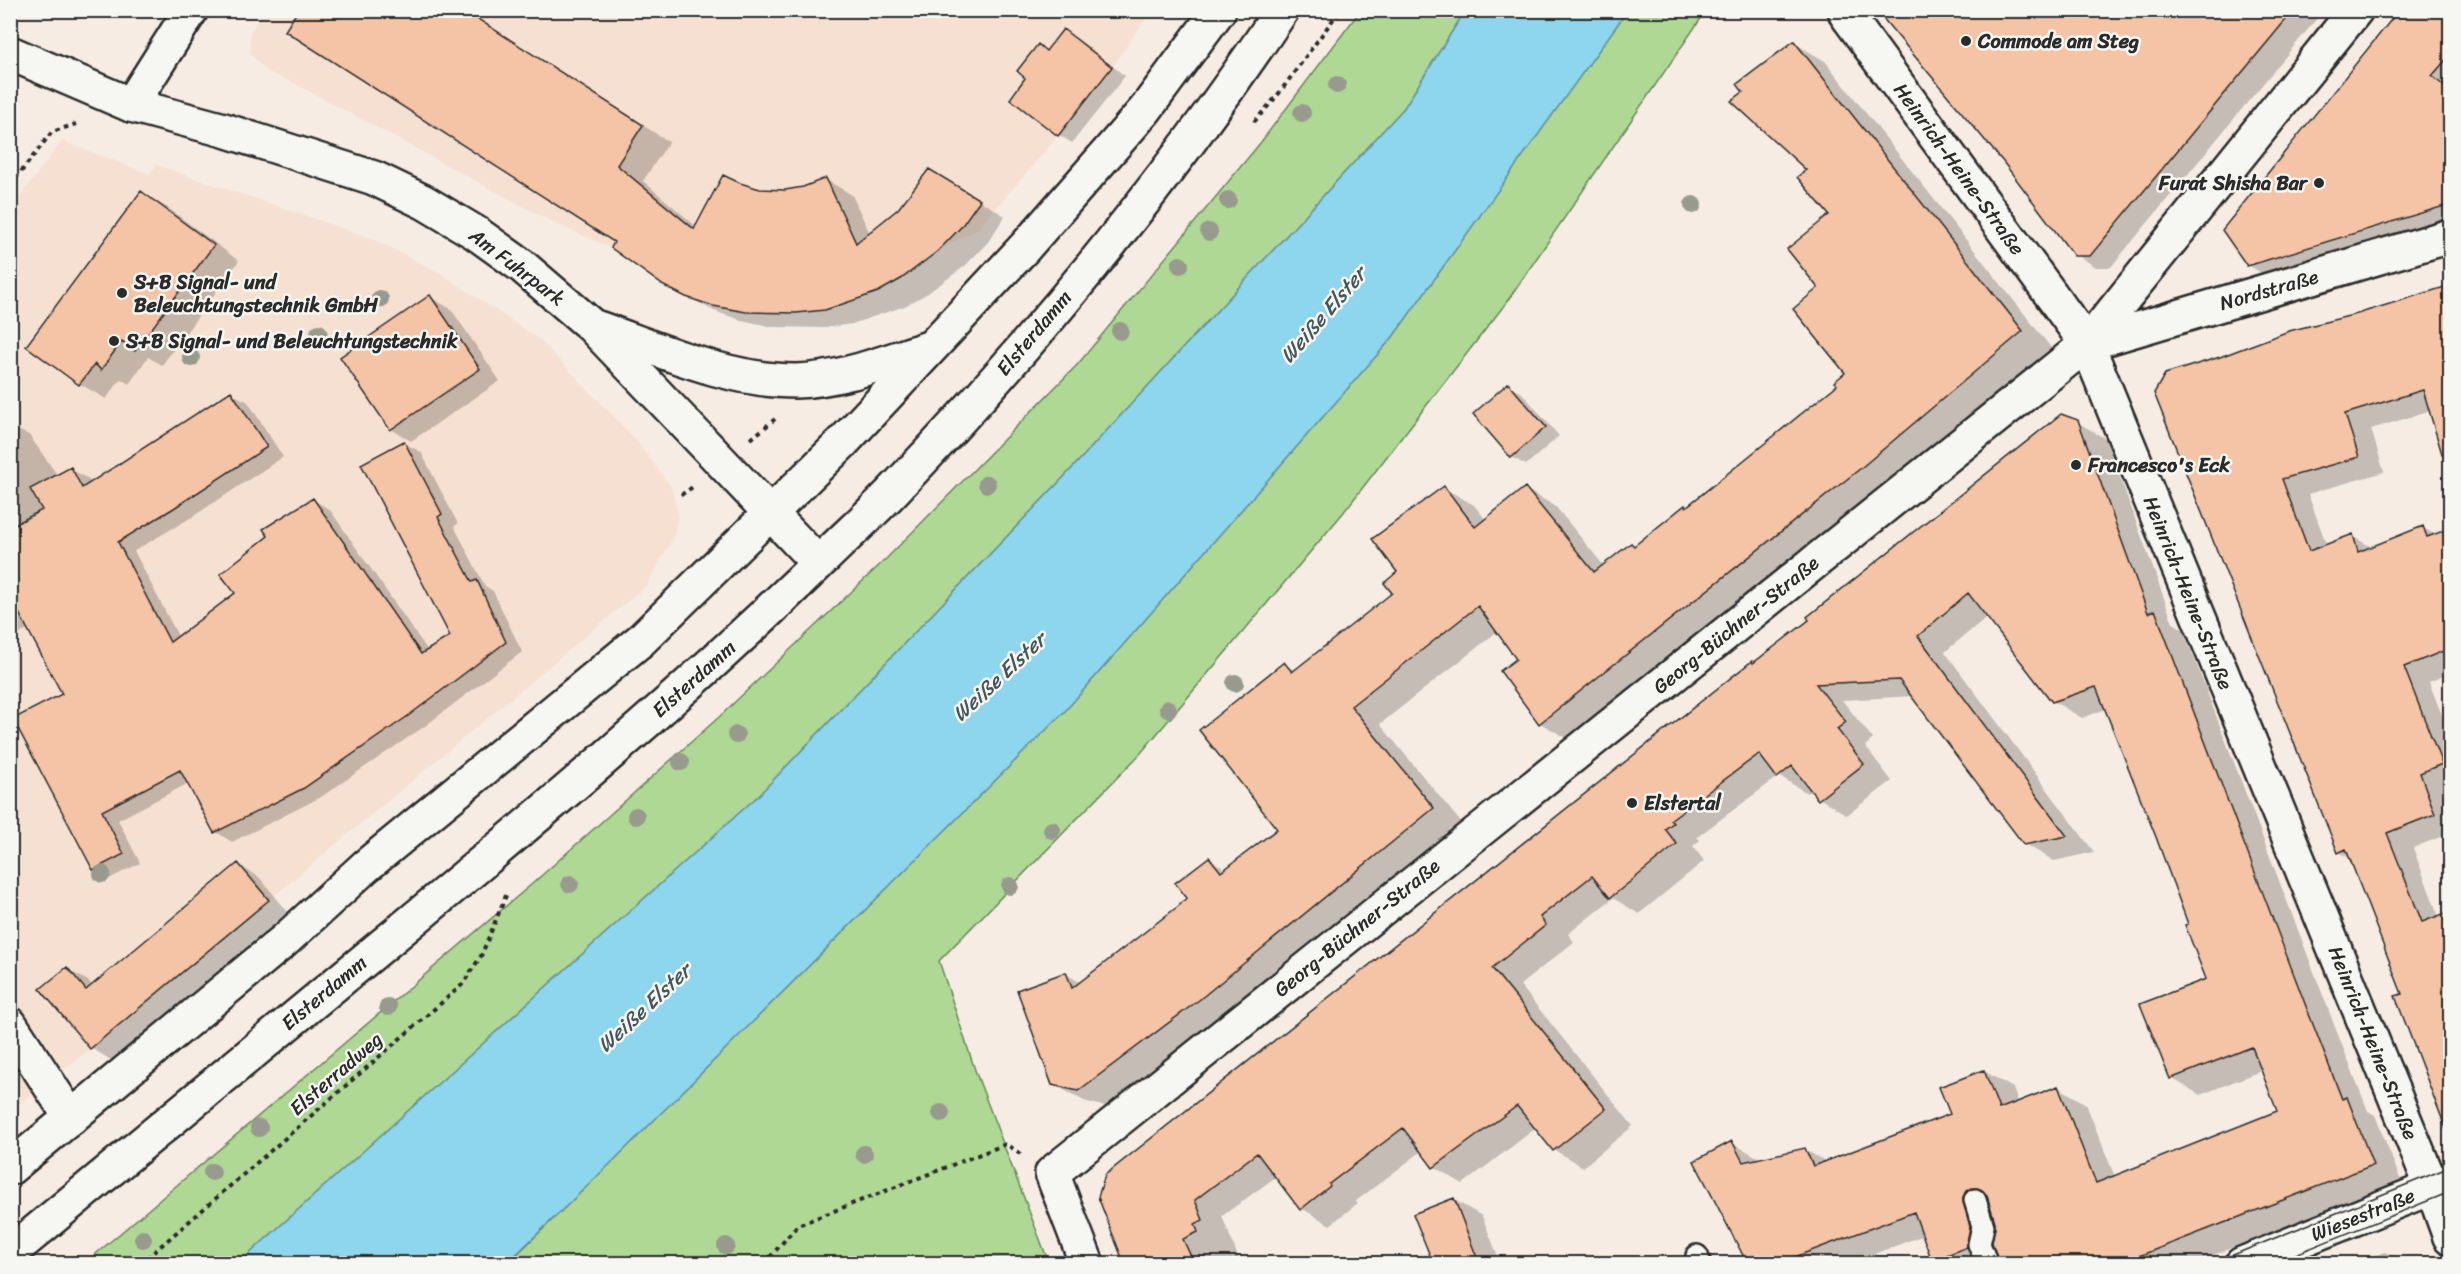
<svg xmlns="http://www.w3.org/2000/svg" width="2461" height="1274" font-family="Sriracha,sans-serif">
<rect width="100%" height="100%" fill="#f6ece3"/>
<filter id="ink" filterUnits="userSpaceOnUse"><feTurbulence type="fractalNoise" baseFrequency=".0167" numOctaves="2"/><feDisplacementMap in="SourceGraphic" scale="12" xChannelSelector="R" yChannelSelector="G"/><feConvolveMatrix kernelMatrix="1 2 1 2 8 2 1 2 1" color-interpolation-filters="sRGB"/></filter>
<g filter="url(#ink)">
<path fill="#f6e0d1" d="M264 10 1151 11 1112 67 1058 136 979 228 938 251 901 279 878 292 825 310 770 314 746 312 713 306 664 286 611 248 554 223 296 84 268 72 251 55 250 33Z
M62 141 149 174 156 165 371 238 442 274 540 340 635 439 671 487 678 514 674 536 647 585 90 1049 11 1110 10 210Z"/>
<path fill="#afd895" stroke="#6d8260" stroke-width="1.5" d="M1360 11H1465L1404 108 1065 476 757 797 239 1263 84 1264 532 884 718 718 886 559 1078 364 1261 142Z
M1627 11H1706L1506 303 1343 513 1140 754 939 961 976 1073 1049 1263 507 1264 612 1162 1066 710 1392 338Z"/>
<path fill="#8dd6ee" stroke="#6692a0" stroke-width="1.5" d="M1465 11H1627L1392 338 1066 710 612 1162 507 1263H239L757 797 1065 476 1404 108Z"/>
<path fill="#0003" fill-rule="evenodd" d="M464 10 669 142 643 181 697 227 760 190 785 191 803 188 825 179 852 195 870 234 956 186 1005 216 988 242 965 266 928 293 905 306 852 324 824 328 774 327 741 320 714 311 665 285 617 241Z
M1878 10H2324L2111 267H2096L2075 254 2005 162Z
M2450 10V235L2283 286 2248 265Z
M1064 31 1078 39 1125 76 1072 143 1059 135 1027 78 1039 46 1048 51Z
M1794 43 1825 61 2052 349 1892 485 1570 740 1540 723 1518 659 1498 631 1380 724 1463 825 1109 1108 1084 1101 1053 1084 1066 974 1081 983 1189 898 1209 859 1227 870 1279 829 1284 664 1296 671 1394 593 1399 573 1444 488 1474 505 1486 520 1525 489 1555 506 1604 566 1631 544 1635 547 1687 508 1839 386 1847 374 1820 288 1831 216 1809 170 1746 92Z
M142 193 168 208 239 261 162 365 148 357 129 384 121 379 106 399 80 384Z
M2450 287V466L2446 464 2430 411 2371 429 2384 472 2308 494 2327 546 2352 536 2373 548 2423 528 2436 535 2450 530V673L2429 682 2450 736V786L2445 788 2450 802V833L2413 848 2439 917 2450 912V1135L2397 997 2404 994 2351 859 2339 852 2156 393 2358 316Z
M430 297 451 309 500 381 411 441 391 429Z
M1508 385 1522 393 1559 436 1526 465 1512 457Z
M231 393 248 402 283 457 192 517 134 551 179 638 237 593 314 500 330 510 428 651 452 637 404 443 421 452 458 524 454 526 485 586 493 591 522 652 425 726 321 797 232 842 216 832 189 783 118 820 140 863 111 878 94 868 64 694 29 628 10 640V427L29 435 58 476 71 469 88 479 91 484Z
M2077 422 2106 439 2173 623 2183 629 2335 1027 2368 1111 2375 1115 2401 1181 2191 1264H2001L1997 1252 1995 1264H1940L1933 1260 1924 1235 1874 1254 1878 1264H1749L1696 1161 1732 1143 1761 1159 1805 1150 1827 1162 1952 1115 1984 1071 2013 1088 2018 1103 2058 1087 2086 1104 2115 1177 2279 1112 2263 1070 2200 1095 2171 1078 2208 979 2157 836 2106 709 2082 718 2053 701 1988 616 1945 652 2094 852 2054 861 2025 844 1914 696 1842 700 1873 739 1865 746 1892 781 1847 815 1819 798 1812 789 1807 793 1779 776 1697 837 1700 840 1693 846 1704 861 1639 914 1613 898 1568 934 1574 942 1520 985 1633 1126 1583 1167 1554 1150 1536 1128 1463 1184 1434 1167 1422 1151 1356 1201 1358 1203 1330 1225 1301 1208 1277 1176 1222 1216 1241 1264H1127L1100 1197 1754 664ZM1993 1210 1997 1222 1995 1233 1991 1215Z
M238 865 259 877 288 912 111 1060 91 1048 67 969 88 981 93 986Z
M1454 1200 1482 1216 1501 1264H1435L1415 1215Z
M2385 1252 2410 1264H2355Z"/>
<path fill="#f5c3a6" stroke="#2b2b2b" stroke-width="1.5" d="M298 10H464L643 125 617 165 694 229 723 175 740 183 760 189 785 190 803 187 826 178 856 243 898 209 929 169 980 200 961 227 938 251 901 279 878 292 825 310 796 313 746 312 713 306 686 297 664 286 611 248 614 242 285 31Z
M1876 10H2294L2090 256H2074L2004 163Z
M2399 10H2451V54L2432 76 2451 92V204L2247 266 2222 230Z
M1063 29 1112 67 1058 136 1010 99 1025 78 1017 71 1038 44 1046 51Z
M1794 41 2023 331 1861 468 1539 724 1500 671 1516 659 1478 606 1351 706 1434 808 1199 1000 1078 1091 1052 1085 1017 990 1066 972 1072 988 1181 904 1180 903 1187 898 1175 883 1209 857 1221 872 1277 829 1199 730 1284 662 1292 672 1392 593 1384 583 1397 572 1372 539 1444 486 1475 527 1525 487 1594 572 1631 543 1634 546 1685 505 1686 507 1837 385 1834 382 1845 373 1793 309 1818 288 1787 249 1829 215 1797 177 1806 170 1731 101 1743 92 1737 84Z
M141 191 214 245 135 351 122 341 101 370 95 364 79 385 26 346Z
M2451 285V453L2442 454 2423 390 2345 414 2359 457 2282 479 2309 551 2353 534 2358 552 2423 526 2427 537 2451 528V648L2404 667 2442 764 2420 773 2435 814 2387 833 2422 922 2451 911V1133L2448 1134 2395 996 2402 994 2346 849 2338 853 2154 393 2165 374 2220 357 2289 331 2357 314Z
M430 295 480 369 390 430 340 357Z
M1508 383 1546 427 1511 458 1473 414Z
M231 391 267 447 174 508 118 542 170 642 235 593 220 574 268 536 263 529 313 498 421 654 450 636 361 464 404 441 442 514 438 517 472 582 477 580 506 642 408 716 304 788 214 833 180 770 102 811 124 854 93 870 13 719 62 694 10 596V527L42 510 30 489 71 467 82 488Z
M2061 414 2078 420 2148 613 2155 610 2307 1009 2342 1099 2347 1097 2373 1165 2121 1263H1999L1992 1243 1995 1222 1987 1196 1977 1188 1966 1191 1963 1198 1970 1227 1967 1247 1932 1261 1914 1212 1779 1263H1747L1694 1161 1732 1141 1743 1162 1805 1148 1813 1166 1950 1114 1939 1087 1984 1070 1999 1109 2058 1086 2096 1183 2277 1111 2252 1047 2170 1079 2140 1004 2206 979 2185 925 2188 924 2156 837 2096 687 2052 702 1968 593 1918 636 2067 836 2024 845 1899 680 1816 684 1846 722 1837 729 1864 764 1818 800 1792 766 1777 778 1759 754 1670 820 1673 823 1665 829 1677 844 1610 898 1592 876 1540 917 1546 925 1492 968 1606 1109 1553 1151 1517 1106 1433 1168 1403 1128 1329 1184 1330 1186 1300 1210 1257 1153 1195 1200 1203 1220 1195 1224 1198 1232 1183 1239 1194 1263H1124L1098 1197 1105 1175 1752 661 1753 663 1809 620 1807 617Z
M238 863 269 900 90 1049 40 989 67 967 86 990Z
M1454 1198 1479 1263H1433L1413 1214Z"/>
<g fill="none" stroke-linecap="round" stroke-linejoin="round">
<g stroke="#2b2b2b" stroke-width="26">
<path id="service" d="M1975 1200 1983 1226 1979 1244 1987 1264
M1697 1256 1700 1264"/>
</g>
<g stroke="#2b2b2b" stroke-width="38">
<path id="minor" d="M1846 14 2087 344 2432 1187 2450 1237
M131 105 191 10
M2087 344 2450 236
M10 1024 71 1118
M1087 1264 1052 1173 2087 344 2356 10"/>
</g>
<g stroke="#2b2b2b" stroke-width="38">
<path id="tertiary" d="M10 53 131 105 224 130 374 178 424 202 476 233 522 266 592 326 818 563
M598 328C661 350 728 381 796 381 841 380 887 361 929 348
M2242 1264 2450 1180"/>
</g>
<g stroke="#2b2b2b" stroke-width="38">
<path id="secondary" d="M10 1168 285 940 366 866 641 640 844 441 1026 246 1145 110 1219 10
M10 1253C135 1150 259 1046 384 944 534 820 683 695 822 560 845 537 870 515 893 491 1035 342 1168 181 1282 10"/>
</g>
<path stroke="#2b2b2b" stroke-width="4" stroke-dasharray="4.5 4.5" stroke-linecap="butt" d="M1254 122 1277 96 1340 10
M10 186 52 132 76 124
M751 439 775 419
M681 495 694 486
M140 1264 462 985 481 956 507 893
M764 1264 798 1225 1006 1144 1021 1154"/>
<use href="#service" stroke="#f6f6f2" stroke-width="21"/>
<use href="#minor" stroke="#f6f6f2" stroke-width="33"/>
<use href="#tertiary" stroke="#f6f6f2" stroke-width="33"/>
<use href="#secondary" stroke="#f6f6f2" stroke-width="33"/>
<path stroke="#2b2b2b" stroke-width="1.5" d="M2211 1264 2450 1167
M2271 1264 2450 1192"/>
</g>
<g fill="#989a8d">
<circle cx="1337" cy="85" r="9"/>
<circle cx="1302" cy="113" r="9"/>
<circle cx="1228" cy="200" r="9"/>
<circle cx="1693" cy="205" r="9"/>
<circle cx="1209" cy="232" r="9"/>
<circle cx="1180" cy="265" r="9"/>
<circle cx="380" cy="299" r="9"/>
<circle cx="1120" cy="331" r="9"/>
<circle cx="319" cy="333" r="9"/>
<circle cx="191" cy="358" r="9"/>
<circle cx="987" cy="484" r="9"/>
<circle cx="1235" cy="683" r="9"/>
<circle cx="1168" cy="709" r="9"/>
<circle cx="736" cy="735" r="9"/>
<circle cx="681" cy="762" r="9"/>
<circle cx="636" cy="816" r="9"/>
<circle cx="1052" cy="830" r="9"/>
<circle cx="102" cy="874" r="9"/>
<circle cx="570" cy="884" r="9"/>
<circle cx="1010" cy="886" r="9"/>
<circle cx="388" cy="1007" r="9"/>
<circle cx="941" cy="1113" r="9"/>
<circle cx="259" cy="1128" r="9"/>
<circle cx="864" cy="1154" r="9"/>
<circle cx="212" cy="1172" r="9"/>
<circle cx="143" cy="1239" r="9"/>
<circle cx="726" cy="1246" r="9"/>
</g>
</g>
<g fill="#2b2b2b" stroke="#f6f6f2" stroke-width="2">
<circle cx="1966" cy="41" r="6"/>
<circle cx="2319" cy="183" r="6"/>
<circle cx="122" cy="293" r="6"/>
<circle cx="114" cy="341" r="6"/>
<circle cx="2076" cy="465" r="6"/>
<circle cx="1632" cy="803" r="6"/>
</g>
<g text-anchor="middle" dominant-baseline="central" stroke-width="5" stroke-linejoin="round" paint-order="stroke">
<g font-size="20" font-weight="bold" fill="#2b2b2b" stroke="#f6f6f2" text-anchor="start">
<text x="1978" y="41">Commode am Steg</text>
<text x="2307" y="183" text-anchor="end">Furat Shisha Bar</text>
<text x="134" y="282">S+B Signal- und<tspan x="134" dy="23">Beleuchtungstechnik GmbH</tspan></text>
<text x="126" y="341">S+B Signal- und Beleuchtungstechnik</text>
<text x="2088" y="465">Francesco's Eck</text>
<text x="1644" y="803">Elstertal</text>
</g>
<g font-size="20" fill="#2b2b2b" stroke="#f6f6f2">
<text transform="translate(1959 169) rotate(54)">Heinrich-Heine-Straße</text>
<text transform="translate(517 267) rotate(37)">Am Fuhrpark</text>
<text transform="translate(2269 290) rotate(-16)">Nordstraße</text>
<text transform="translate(1034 333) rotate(-50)">Elsterdamm</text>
<text transform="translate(2188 593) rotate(68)">Heinrich-Heine-Straße</text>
<text transform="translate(1736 625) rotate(-39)">Georg-Büchner-Straße</text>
<text transform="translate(694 679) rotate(-42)">Elsterdamm</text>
<text transform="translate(1357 928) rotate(-39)">Georg-Büchner-Straße</text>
<text transform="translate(324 993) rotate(-40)">Elsterdamm</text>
<text transform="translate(2373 1043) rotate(68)">Heinrich-Heine-Straße</text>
<text transform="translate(336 1074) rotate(-41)">Elsterradweg</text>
<text transform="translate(2363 1215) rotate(-22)">Wiesestraße</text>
</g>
<g font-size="21" font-style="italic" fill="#44565c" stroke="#f6f6f2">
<text transform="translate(1323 315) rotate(-49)">Weiße Elster</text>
<text transform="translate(999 677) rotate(-43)">Weiße Elster</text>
<text transform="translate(644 1008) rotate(-43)">Weiße Elster</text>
</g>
</g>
<rect width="2461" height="1274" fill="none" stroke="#f6f6f2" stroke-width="36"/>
<rect x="18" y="18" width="2425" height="1238" fill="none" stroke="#2b2b2b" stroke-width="2" filter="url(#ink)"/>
</svg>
